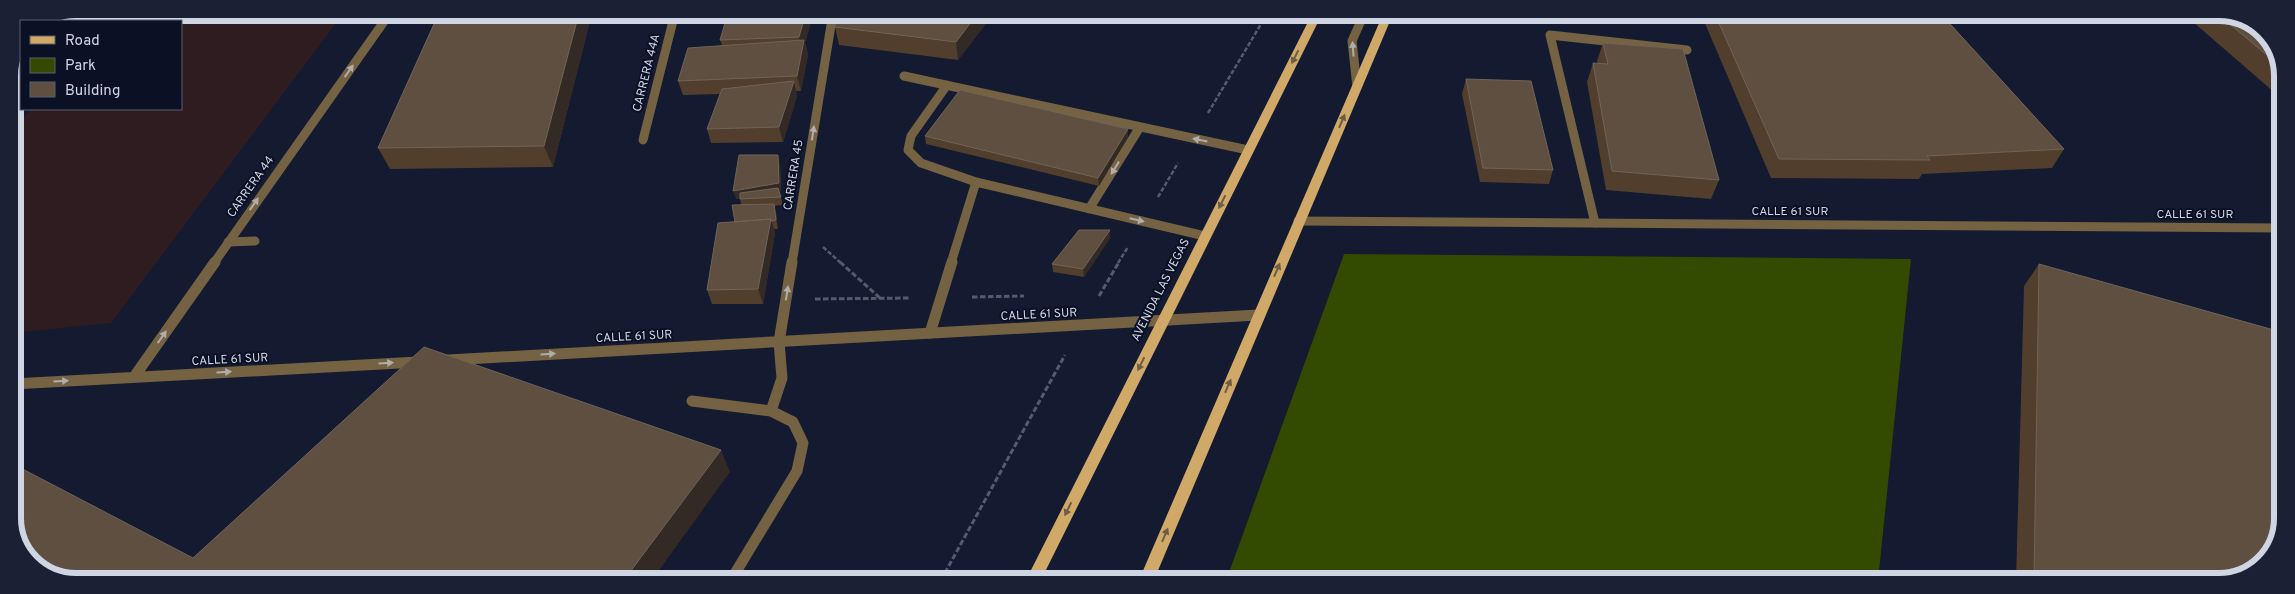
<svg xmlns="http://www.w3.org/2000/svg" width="2295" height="594" font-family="Overpass,sans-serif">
<rect width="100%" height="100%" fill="#141a30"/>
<path fill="#2f1c21" d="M342 15 111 323 13 333V127L32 109H181V21H124L129 16Z"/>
<path fill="#324b00" d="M1041 13 1248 14 1243 21Z
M1344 254 1911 259 1878 581H1226Z"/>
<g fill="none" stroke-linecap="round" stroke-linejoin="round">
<path stroke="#555b6e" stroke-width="2.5" stroke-dasharray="4.5 2" stroke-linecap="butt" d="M1208 113 1267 14
M1158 197 1178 163
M823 247 841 263
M1118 263 1128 247"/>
<path stroke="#555b6e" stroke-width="3" stroke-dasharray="5.5 2.5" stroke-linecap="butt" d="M840 262 880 298
M1099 296 1119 262
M972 297 1024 296
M815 299 911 298
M941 580 1065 355"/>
<path stroke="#746243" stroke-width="9" d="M904 76 1248 150
M947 85 911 136 908 150 921 163 976 182 1205 236
M1089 209 1140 127
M1595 223 1550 35 1687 50
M228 242 255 241
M951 263 976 182"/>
<path stroke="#746243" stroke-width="11" d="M930 333 952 262
M692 401 771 411 793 422 803 443 797 471 731 580
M771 411 782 378 779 342"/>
<path stroke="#746243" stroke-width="9" d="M107 21 116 13
M1357 87 1352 41 1364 14
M13 106 21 98
M643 140 675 13
M1298 221 2282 228
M214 263 390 13
M792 263 833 13"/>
<path stroke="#746243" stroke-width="11" d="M779 342 792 262
M448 360 1258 315
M134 377 215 262
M13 384 418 362"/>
<path fill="#d0a968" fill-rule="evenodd" d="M1312 14H1322L1041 580H1026Z
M1383 14H1393L1154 580H1139Z"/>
</g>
<path fill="#513e2c" d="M592 13 553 167 390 169 378 148Z
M1701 14H1941L2064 149 2052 168 1922 174 1919 179 1771 178Z
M813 15 805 43 808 54 801 91H796L797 96 783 142 711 143 707 129 720 94 683 95 678 81 722 45 720 40Z
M2185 15H2235L2267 34 2282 72V99Z
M991 17 958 60 839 45 835 27Z
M1603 43 1719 180 1711 199 1606 190 1587 82 1593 63 1598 64 1597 61Z
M1466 79 1553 170 1549 184 1480 182 1462 94Z
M1128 129V137L1099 186 926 144 925 136Z
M780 163 781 191H779L783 205 774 206 776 212 778 229H774L775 233 763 304H712L707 290 735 222 741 204 740 198 736 199Z
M1110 230V238L1084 277 1053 272 1052 264Z
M2039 264 2219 582 2016 581 2024 286Z"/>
<path fill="#332925" d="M76 12 91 13 81 21H55Z
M579 13H592L553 167 544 146Z
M806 13H813V15L805 43 808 54 801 91 797 76 802 50 799 37Z
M978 13H990L991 17 958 60 956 42Z
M794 81 797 96 783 142 779 127Z
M1128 129V137L1099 186 1098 178Z
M778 155 780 163 781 191 736 199 733 191Z
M774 204 776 212 778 229 776 220Z
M771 219 775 233 763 304 758 289Z
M1110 230V238L1084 277 1083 269Z
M721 450 730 472 652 580H624Z"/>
<path fill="#5e4f40" stroke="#706459" d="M439 13H579L544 146 378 148Z
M728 13H806L799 37 720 40Z
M837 13H978L956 42 835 27Z
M1715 14H1941L2064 149 1927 156 1930 160 1779 159Z
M2219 15H2235L2267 34 2280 66Z
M804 40 797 76 678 81 688 48Z
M1603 43 1683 49 1719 180 1612 171 1593 63 1608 64Z
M1466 79 1531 81 1553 170 1483 168Z
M794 81 779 127 707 129 722 89Z
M960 90 1128 129 1098 178 925 136Z
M739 155H778L779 183 733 191Z
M778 188 781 197 740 199V193Z
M774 204 776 220 771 221V219L735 222 732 205Z
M771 219 758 289 707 290 718 223Z
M1079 230H1110L1083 269 1052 264Z
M2039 264 2281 332 2280 534 2258 568 2219 582 2034 581Z
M424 347 721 450 624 580 60 579 28 560 13 522V464L193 558Z"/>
<defs><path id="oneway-solid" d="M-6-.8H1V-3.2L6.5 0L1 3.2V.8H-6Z" transform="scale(1.25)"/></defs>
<g fill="#b0adac">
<use href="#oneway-solid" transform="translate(1353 49) rotate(-94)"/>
<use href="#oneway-solid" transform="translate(349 71) rotate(-55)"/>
<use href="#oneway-solid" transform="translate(813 133) rotate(-81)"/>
<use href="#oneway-solid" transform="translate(1200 140) rotate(-168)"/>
<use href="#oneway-solid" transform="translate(1115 168) rotate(122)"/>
<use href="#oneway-solid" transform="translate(254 204) rotate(-55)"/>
<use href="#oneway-solid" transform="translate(1137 220) rotate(13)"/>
<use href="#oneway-solid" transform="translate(787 293) rotate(-81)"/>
<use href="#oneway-solid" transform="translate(162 337) rotate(-55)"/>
<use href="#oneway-solid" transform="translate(548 354) rotate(-3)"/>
<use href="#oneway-solid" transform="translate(386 363) rotate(-3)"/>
<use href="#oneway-solid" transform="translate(224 372) rotate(-3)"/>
<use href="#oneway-solid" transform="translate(61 381) rotate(-3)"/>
</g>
<g fill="#6e5d46">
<use href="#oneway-solid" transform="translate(1295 57) rotate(117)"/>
<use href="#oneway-solid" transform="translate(1342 121) rotate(-67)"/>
<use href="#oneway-solid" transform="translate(1222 202) rotate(117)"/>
<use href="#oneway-solid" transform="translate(1277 270) rotate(-67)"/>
<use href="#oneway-solid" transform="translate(1141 364) rotate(116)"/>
<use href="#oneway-solid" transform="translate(1228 386) rotate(-67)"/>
<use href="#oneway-solid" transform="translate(1068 509) rotate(116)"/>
<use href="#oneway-solid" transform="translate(1165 535) rotate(-67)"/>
</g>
<g text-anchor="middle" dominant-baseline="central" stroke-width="4" stroke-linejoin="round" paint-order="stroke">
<g font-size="12" fill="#d0d5e4" stroke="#0b1125">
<text transform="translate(647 73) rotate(-76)">CARRERA 44A</text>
<text transform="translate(794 175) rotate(-81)">CARRERA 45</text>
<text transform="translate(251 187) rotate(-55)">CARRERA 44</text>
<text x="1790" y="212">CALLE 61 SUR</text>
<text x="2195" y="215">CALLE 61 SUR</text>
<text transform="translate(1161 290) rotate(-63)">AVENIDA LAS VEGAS</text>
<text transform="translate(1039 315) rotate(-3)">CALLE 61 SUR</text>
<text transform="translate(634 337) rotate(-3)">CALLE 61 SUR</text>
<text transform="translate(230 360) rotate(-3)">CALLE 61 SUR</text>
</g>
</g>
<path d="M0 0H2295V594H0ZM76 21H2219A55 55 0 0 1 2274 76V518A55 55 0 0 1 2219 573H76A55 55 0 0 1 21 518V76A55 55 0 0 1 76 21Z" fill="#1b2134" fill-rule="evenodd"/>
<path fill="none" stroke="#d0d5e4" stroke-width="6" d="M76 21H2219A55 55 0 0 1 2274 76V518A55 55 0 0 1 2219 573H76A55 55 0 0 1 21 518V76A55 55 0 0 1 76 21Z"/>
<rect x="20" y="20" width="162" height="90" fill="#0b1125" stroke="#5a5f71"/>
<rect x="30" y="36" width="25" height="8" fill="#d0a968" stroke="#5a5f71"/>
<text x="65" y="45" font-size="15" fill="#d0d5e4">Road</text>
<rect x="30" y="58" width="25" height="15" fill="#324b00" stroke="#5a5f71"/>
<text x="65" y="70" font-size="15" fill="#d0d5e4">Park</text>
<rect x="30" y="82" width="25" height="15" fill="#5e4f40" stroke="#5a5f71"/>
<text x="65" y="95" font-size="15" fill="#d0d5e4">Building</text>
</svg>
